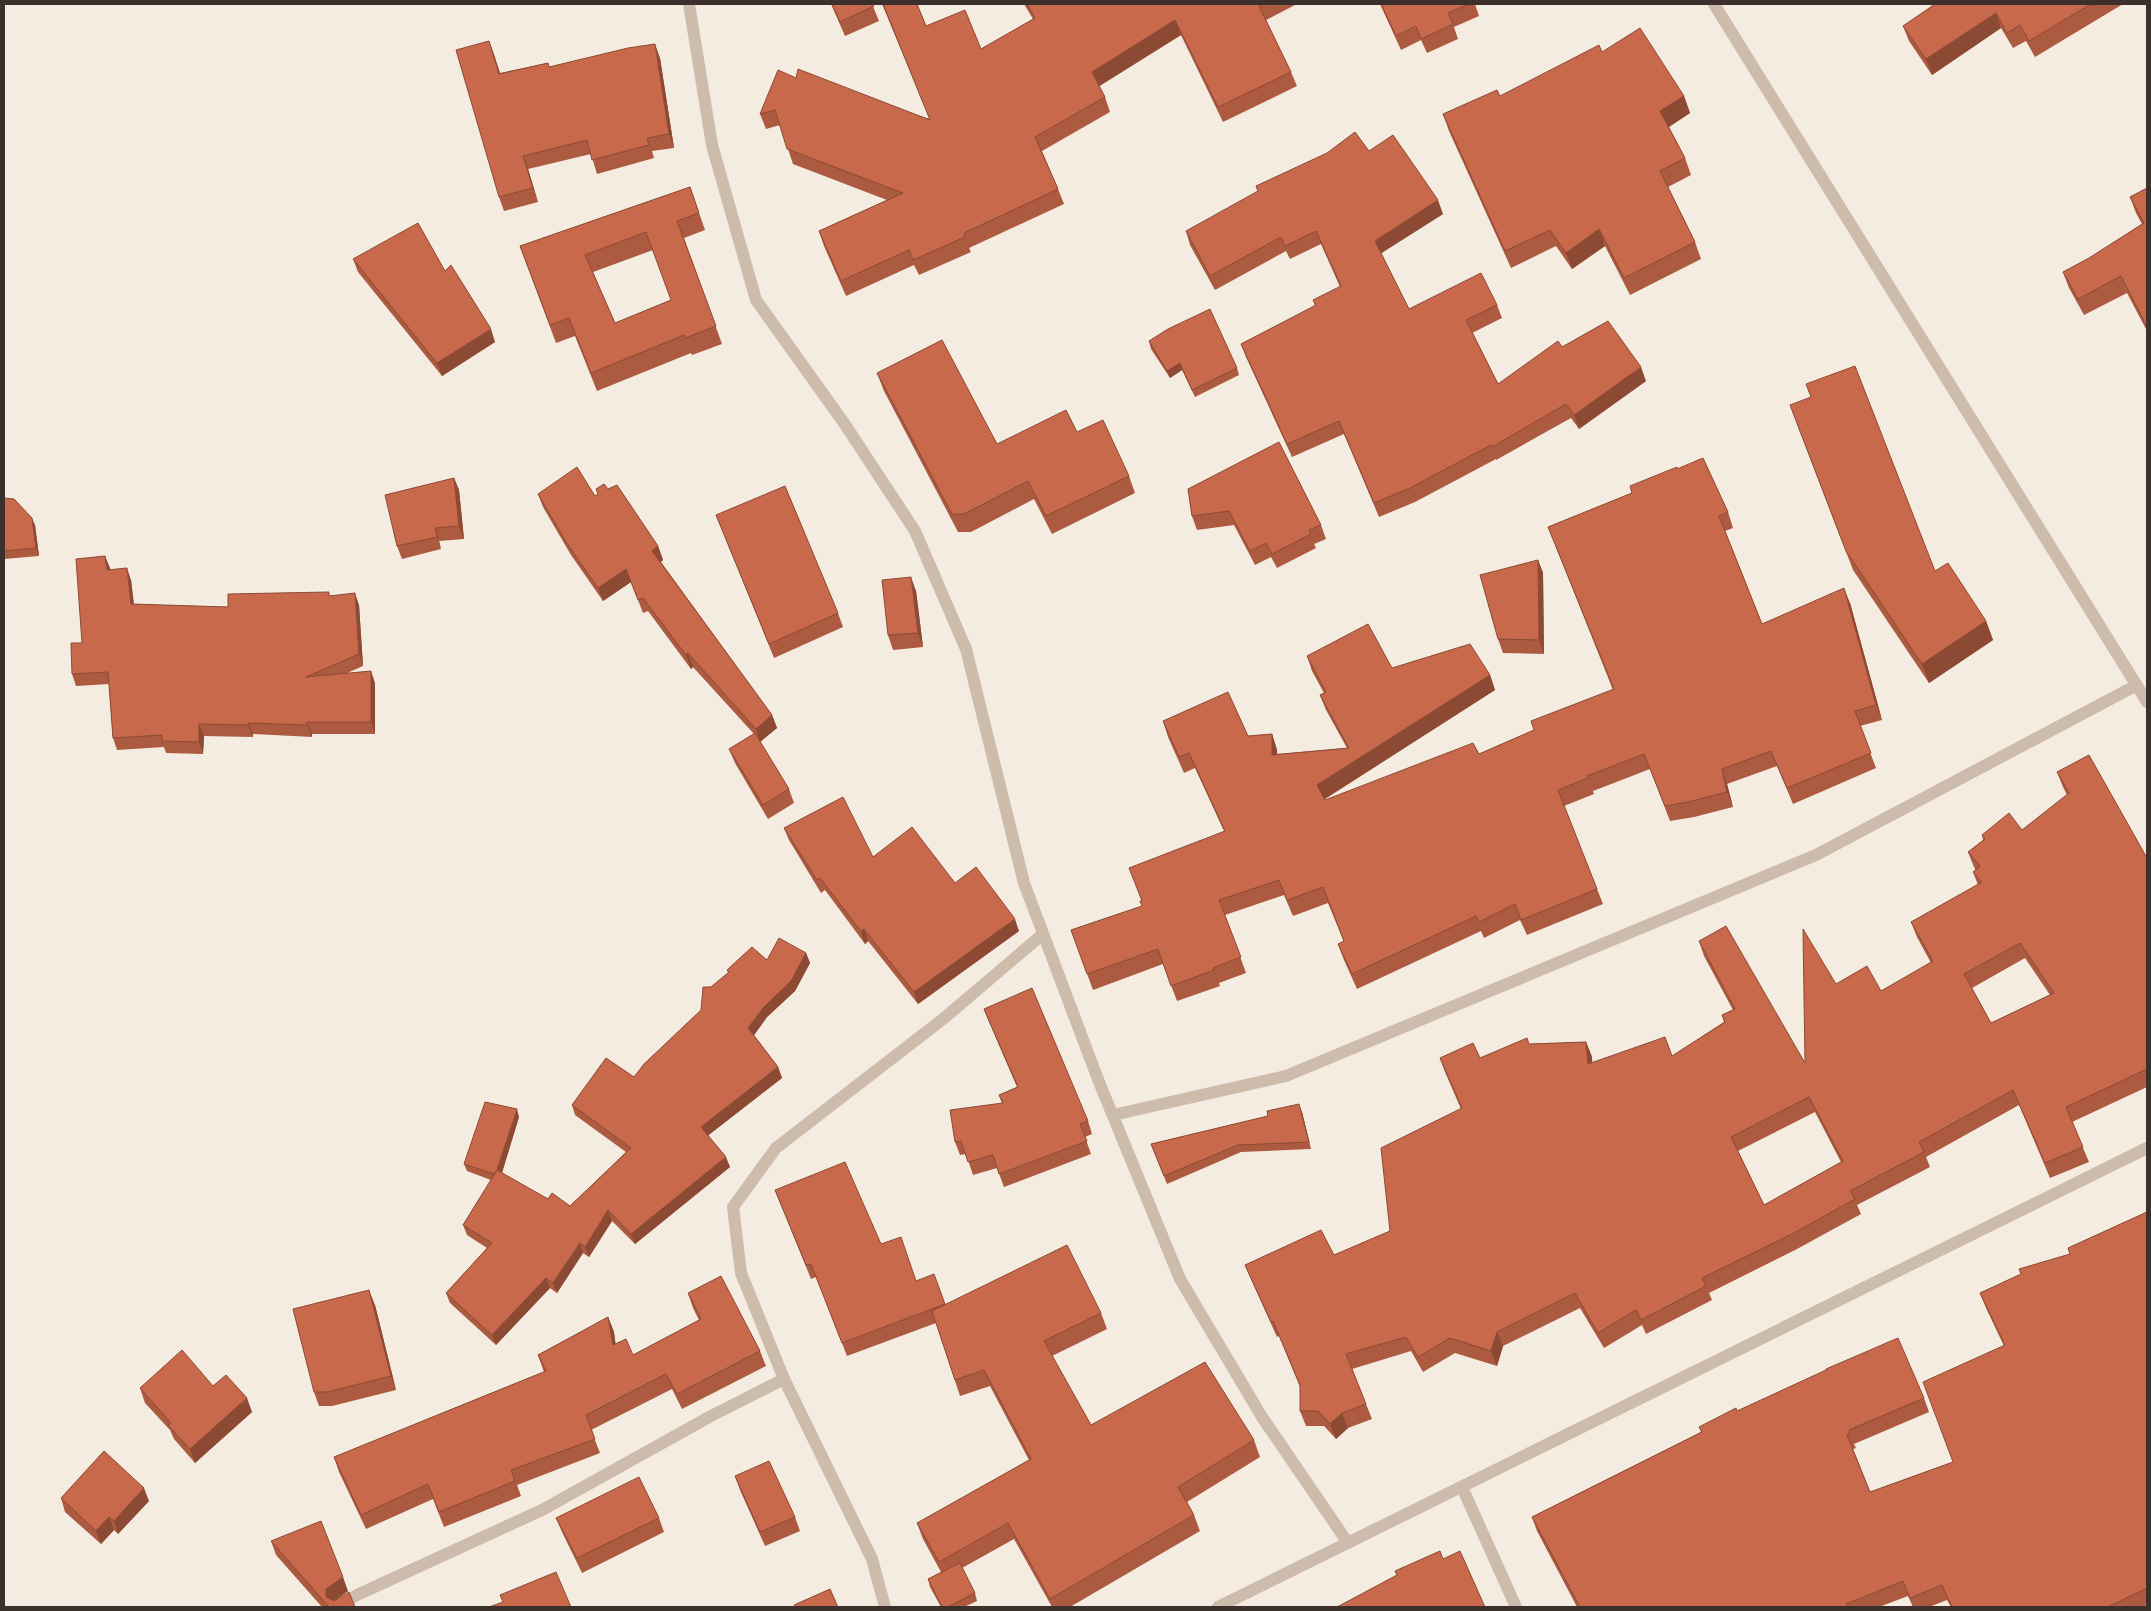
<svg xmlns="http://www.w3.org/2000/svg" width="2151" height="1611" font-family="'Space Grotesk',sans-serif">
<rect width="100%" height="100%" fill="#f4ebe1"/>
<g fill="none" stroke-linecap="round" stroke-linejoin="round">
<path stroke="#cdbbac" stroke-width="12" d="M689 4 712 145 756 300 844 423 915 531 966 649 1024 883 1099 1082 1180 1279 1262 1417 1348 1543
M1714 4 2147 702
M1113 1115 1286 1076 1816 855 2137 685
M1462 1487 1516 1607
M338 1607 357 1595 542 1510 711 1416 784 1379
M885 1607 872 1559 784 1379 741 1273 733 1207 776 1148 943 1019 1043 934"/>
<path stroke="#cdbbac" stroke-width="12" d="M1218 1607 2147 1148"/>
</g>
<path fill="#ac5a40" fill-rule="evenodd" d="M831 4H872L879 21 845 36Z
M882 4H917L926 26 981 49 1033 19 1024 4H1297L1266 20 1291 72 1297 86 1223 122 1181 35 1099 86 1105 97 1110 112 1042 151 1058 189 1064 204 969 248 971 252 919 275 914 265 846 296 824 246 819 231 887 200 793 164 780 125 766 129 760 114 796 78 930 119Z
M1380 4H1475L1479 16 1454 27 1458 39 1427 53 1421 40 1401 50Z
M1935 4H2123L2035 57 2026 41 2013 48 2001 28 1932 75 1909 41 1903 26Z
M489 41 500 73 548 63 549 67 660 58 674 148 652 151 654 158 597 174 591 154 528 169 538 202 504 211 499 197Z
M1602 52 1684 96 1690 113 1669 127 1685 158 1691 175 1668 187 1695 242 1701 259 1630 295 1605 246 1572 269 1556 246 1511 268 1449 131 1443 114 1500 96Z
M1369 151 1443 214 1381 253 1409 309 1497 305 1502 318 1472 333 1498 384 1562 347 1646 381 1579 429 1571 418 1496 460V459L1415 502 1379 517 1344 434 1292 457 1246 357 1241 344 1315 306 1313 300 1340 287 1321 244 1290 259 1286 251 1215 290 1190 245 1186 231 1258 192 1256 186Z
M690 187 705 230 684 238 722 344 692 355 691 353 597 391 575 336 556 343 520 246ZM653 250 671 300 615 323 593 272Z
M2147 188V331L2127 293 2084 315 2069 288 2063 272 2089 258 2142 224 2136 213 2130 197Z
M353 259 445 271 495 342 442 376 358 272Z
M1149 341 1237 368 1239 375 1195 397 1182 370 1170 378 1151 349Z
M877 373 997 444 1077 432 1129 476 1135 493 1052 534 1034 499 971 532H958L884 391Z
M1797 424 1935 571 1986 621 1993 640 1929 683 1853 570Z
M1677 469 1728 512 1733 528 1725 531 1762 624 1850 603 1882 720 1860 726 1876 768 1793 804 1777 766 1727 784 1733 807 1694 817 1670 821 1650 769 1593 791 1594 794 1564 806 1603 904 1527 935 1520 920 1484 938 1481 931 1357 989 1344 960 1338 944 1344 942 1328 903 1293 916 1284 895 1225 915 1246 973 1219 983 1220 986 1177 1001 1163 964 1093 990 1071 930 1142 906 1141 901 1224 831 1195 768 1184 773 1168 737 1163 721 1248 736 1272 734 1277 750V754L1347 748 1326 710 1320 695 1324 693 1312 671 1307 656 1392 668 1490 675 1495 690 1325 799V800L1479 754 1534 730 1613 690 1548 527 1632 493Z
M454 478 459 490 464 539 439 541 441 549 402 559 397 546Z
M608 489 658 546 663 560 661 562 772 715 777 728 760 742 789 789 794 803 768 819 735 763 729 749 754 734 693 667 691 669 648 611 643 613 631 582 603 601 571 555 543 507 538 494 595 496Z
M1188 489 1321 525 1326 539 1314 544 1316 548 1277 568 1271 557 1255 565 1234 525 1197 530 1192 516Z
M4 498 35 525 39 556 4 559Z
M716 515 838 613 843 627 774 658Z
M105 556 110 569 131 580 134 604 228 607 330 596 359 605 363 666 345 674 375 683V734H312V737L253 734V737L204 736 203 754 166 753 164 747 117 750 113 738 109 684 76 686 72 674 82 643Z
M1538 560 1543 573 1544 654 1503 653 1498 639Z
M916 591 923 647 893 650 888 635Z
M2057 772 2147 858V1087L2072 1122 2089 1162 2050 1178 2019 1105 1926 1157 1930 1167 1857 1205 1861 1214 1797 1249 1709 1293 1712 1300 1646 1334 1642 1325 1604 1348 1580 1308 1503 1346 1497 1366 1455 1353 1423 1372 1411 1351 1352 1369 1372 1419 1348 1428 1336 1439 1324 1426H1306L1300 1411V1387L1279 1336 1277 1337 1251 1279 1245 1265 1334 1255 1390 1231 1461 1109 1445 1072 1440 1058H1480L1529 1044 1586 1042 1592 1057V1063L1672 1056 1724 1022 1722 1015 1733 1010 1704 956 1699 941 1805 1063 1836 984 1881 991 1931 963 1917 937 1911 922 1978 885 1973 872 1976 870 1974 867 1968 852 1983 840 1982 835 2022 830 2067 795 2063 787ZM2025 958 2050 995 1991 1023 1972 988ZM1815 1112 1841 1162 1764 1205 1738 1151Z
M784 828 955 883 1019 931 918 1004 868 941 865 944 825 890 821 893 789 840Z
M806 953 810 963 795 991 767 1017 754 1035 778 1067 782 1078 708 1135 730 1167 635 1244 612 1221 589 1257 583 1253 557 1293 550 1288 496 1345 450 1303 446 1293 487 1248 467 1235 463 1225 491 1180 467 1171 464 1164 519 1117 502 1173 548 1199 570 1206 626 1152 575 1115 572 1105 634 1077 701 1010 711 987 728 973 727 970 767 960Z
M984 1009 1088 1121 1092 1134 1085 1137 1091 1154 1004 1187 997 1168 973 1175 966 1154 960 1155 955 1142 1002 1103 999 1095 1017 1087 989 1022Z
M1302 1112 1311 1149 1241 1152 1167 1184 1151 1144 1268 1116Z
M775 1190 881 1244 916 1281 945 1304 1101 1313 1107 1329 1052 1356 1091 1425 1254 1440 1260 1457 1187 1502 1194 1515 1200 1531 1070 1607H1052L1014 1539 962 1568 975 1593 977 1601 964 1607H941L930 1587 928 1579 941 1572 923 1539 917 1523 1029 1460 990 1386 960 1396 936 1323 847 1356 816 1277 811 1279Z
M2147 1212V1605L2142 1607H1951L1947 1600 1929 1607H1913L1908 1596 1879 1607H1577L1537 1531 1532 1517 1701 1432 1699 1427 1737 1411 1924 1398 1929 1412 1854 1444 1856 1448 1853 1449 1870 1492 1953 1462 2004 1346 1986 1308 1980 1293 2070 1254 2068 1248Z
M688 1293 760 1351 766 1366 682 1409 672 1389 591 1430 600 1453 517 1485 521 1496 444 1527 433 1499 366 1529 339 1472 334 1457 544 1372 538 1355 608 1317 614 1332 615 1344 633 1355 699 1320 693 1308Z
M375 1305 396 1390 332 1406H319L314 1392Z
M213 1386 252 1412 195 1463 174 1439 170 1430 145 1403 140 1388Z
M735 1476 795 1517 800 1531 765 1546 740 1490Z
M61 1498 149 1501 118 1534 114 1530 101 1544 65 1512Z
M556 1518H659L664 1532 582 1573 562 1532Z
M271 1541 348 1591 334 1601 355 1607H322L276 1555Z"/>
<path fill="#8c4a34" d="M1996 13 2001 28 1932 75 1926 59Z
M1175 20 1181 35 1098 87 1092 72Z
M489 41 494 54 504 87 499 74Z
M655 44 660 58 674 148 669 134Z
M1684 96 1690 113 1667 128 1660 111Z
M523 156 528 169 538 202 533 188Z
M1438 200 1443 214 1380 254 1375 241Z
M1599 229 1605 246 1572 269 1566 253Z
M491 329 495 342 442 376 437 363Z
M1180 363 1182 370 1170 378 1167 371Z
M1641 367 1646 381 1579 429 1574 415Z
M454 478 459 490 464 539 459 526Z
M32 518 35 525 39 556 36 548Z
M435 528 439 541 441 549 437 537Z
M658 546 663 560 657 564 652 551Z
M105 556 110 568 111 581 107 570Z
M1538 560 1543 573 1544 654 1539 640Z
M127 568 131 580 135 616 131 604Z
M626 569 631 582 603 601 598 588Z
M911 577 916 591 923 647 918 633Z
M1844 588 1850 603 1882 720 1876 705Z
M355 593 359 605 363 666 359 654Z
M1986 621 1993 640 1929 683 1922 664Z
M688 653 693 667 691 669 686 655Z
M371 671 375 683V734L371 722Z
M1490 675 1495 690 1323 800 1317 785Z
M772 715 777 728 760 742 756 729Z
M307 722 312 734V737L307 725Z
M248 723 253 734V737L248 725Z
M199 724 204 736 203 754 199 742Z
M1272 734 1277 750 1278 770 1272 755Z
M1722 769 1727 784 1733 807 1727 792Z
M1015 919 1019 931 918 1004 914 992Z
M864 929 868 941 865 944 861 931Z
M806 953 810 963 795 991 767 1017 752 1038 748 1028Z
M1586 1042 1592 1057 1593 1079 1588 1064Z
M778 1067 782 1078 705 1138 701 1127Z
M1299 1104 1302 1112 1311 1149 1309 1142Z
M517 1109 519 1117 499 1182 496 1175Z
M726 1157 730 1167 635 1244 631 1234Z
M608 1210 612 1221 589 1257 585 1247Z
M580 1243 583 1253 557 1293 553 1283Z
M546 1278 550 1288 496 1345 492 1335Z
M369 1290 375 1305 396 1390 391 1376Z
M608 1317 614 1332 618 1360 613 1345Z
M1497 1332 1503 1346 1497 1366 1491 1351Z
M247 1398 252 1412 195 1463 190 1449Z
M1342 1413 1348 1428 1336 1439 1330 1424Z
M144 1488 149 1501 118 1534 114 1521Z
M109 1517 114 1530 101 1544 96 1531Z
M343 1577 348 1591 331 1603 326 1597V1589Z"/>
<path fill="#c8694b" stroke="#8c4a34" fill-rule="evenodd" d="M832 4H872L874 6 840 22Z
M883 4H917L926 26 965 10 981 49 1035 18 1027 4H1263L1259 6 1291 72 1218 107 1175 20 1092 72 1105 97 1035 137 1058 189 964 233 965 237 913 260 909 250 841 281 819 231 903 193 787 149 775 110 760 114 778 70 796 78 798 69 930 120Z
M1381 4H1469L1448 13 1453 24 1421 39 1416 26 1396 36Z
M1935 4H2091L2029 41 2020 25 2007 33 1996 13 1926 59 1903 26Z
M1640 28 1684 96 1660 111 1685 158 1660 171 1695 242 1624 278 1599 229 1566 253 1550 230 1505 251 1443 114 1497 90 1500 96 1599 45 1602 52Z
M489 41 499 74 548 63 549 67 628 48 655 44 669 134 647 138 649 145 592 160 587 140 523 156 533 188 499 197 456 50Z
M1355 132 1369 151 1393 135 1438 200 1375 241 1409 309 1481 273 1497 305 1466 320 1498 384 1558 341 1562 347 1608 321 1641 367 1574 415 1566 404 1492 447 1491 445 1410 488 1374 503 1339 421 1287 444 1241 344 1316 305 1313 300 1341 286 1316 231 1285 246 1281 237 1210 276 1186 231 1258 191 1256 186 1327 153Z
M690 187 699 213 677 221 716 326 685 338 684 335 591 373 569 318 550 325 520 246ZM646 232 671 300 615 323 585 255Z
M2147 188V327L2121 276 2078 299 2063 272 2089 258 2144 223 2130 197Z
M418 223 445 271 451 265 491 329 437 363 353 259Z
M1210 309 1237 368 1192 390 1180 363 1167 371 1149 341 1168 329Z
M942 340 997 444 1066 410 1077 432 1103 420 1129 476 1046 516 1028 481 964 514H952L877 373Z
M1855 366 1935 571 1948 563 1986 621 1922 664 1846 551 1790 405 1811 397 1806 384Z
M1279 442 1321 525 1309 530 1311 534 1272 554 1266 543 1250 551 1229 511 1192 516 1188 489Z
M1703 458 1728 512 1719 516 1762 624 1844 588 1876 705 1855 711 1871 753 1787 788 1771 751 1722 769 1727 792 1688 802 1665 806 1644 754 1587 776 1588 778 1558 790 1597 889 1521 920 1515 904 1479 922 1476 916 1352 974 1338 944 1344 941 1323 887 1287 900 1279 880 1219 900 1241 957 1213 968 1214 970 1171 986 1158 949 1087 974 1071 930 1142 906 1140 901H1142L1129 868 1225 831 1189 753 1179 757 1163 721 1228 692 1248 736 1272 734V755L1349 748 1320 695 1326 692 1307 656 1368 624 1392 668 1470 644 1490 675 1317 785 1325 800 1473 743 1479 754 1534 730 1531 721 1614 689 1548 527 1632 493 1630 486 1677 467V469Z
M577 467 595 496 598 494 596 489 604 484 608 489 617 485 658 546 652 551 772 715 756 729 688 653 686 655 643 598 638 600 626 569 598 588 566 542 538 494Z
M454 478 459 526 435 528 437 537 397 546 385 495Z
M785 486 838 613 769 644 716 515Z
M4 498 14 499 32 518 36 548 4 551Z
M105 556 107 570 127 568 131 604 228 607V594L329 592V596L355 593 359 654 306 677 371 671V722H307V725L248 723V725L199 724V742L162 741V735L113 738 108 672 72 674 71 643H82L76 559Z
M1538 560 1539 640 1498 639 1480 575Z
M911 577 918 633 888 635 882 580Z
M755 733 789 789 763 805 729 749Z
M2089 755 2147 858V1069L2066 1107 2083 1147 2045 1163 2013 1090 1919 1142 1924 1152 1850 1191 1855 1199 1792 1234 1702 1278 1706 1286 1641 1320 1636 1310 1598 1333 1575 1293 1497 1332 1491 1351 1450 1338 1418 1357 1406 1337 1346 1354 1366 1404 1342 1413 1330 1424 1318 1411H1300V1385L1273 1321 1271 1322 1245 1265 1321 1230 1334 1255 1390 1231 1381 1148 1462 1108 1440 1058 1473 1043 1480 1058 1527 1038 1529 1044 1586 1042 1588 1064 1665 1037 1672 1056 1725 1022 1722 1015 1735 1009 1699 941 1726 926 1805 1063 1803 929 1836 984 1867 966 1881 991 1933 961 1911 922 1982 882 1973 872 1980 866 1968 852 1985 839 1982 835 2009 813 2022 830 2069 793 2057 772ZM2020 943 2054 993 1991 1023 1964 974ZM1809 1097 1843 1161 1764 1205 1731 1137Z
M843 797 873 857 912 827 955 883 976 867 1015 919 914 992 864 929 861 931 820 878 817 880 784 828Z
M779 938 806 953 791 981 764 1007 748 1028 778 1067 701 1127 726 1157 631 1234 608 1210 585 1247 580 1243 553 1283 546 1278 492 1335 446 1293 492 1243 463 1225 497 1170 548 1199 552 1193 570 1206 631 1148 572 1105 606 1058 634 1077 644 1064 701 1010 703 987H711L729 972 727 970 752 947 767 960Z
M1032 988 1088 1121 1080 1124 1087 1141 999 1174 993 1155 968 1162 961 1141 955 1142 950 1110 1003 1103 999 1095 1018 1087 984 1009Z
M485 1102 517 1109 497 1170 494 1174 464 1164Z
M1299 1104 1309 1142 1238 1145 1164 1176 1151 1144 1268 1116 1267 1111Z
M845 1162 881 1244 901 1237 916 1281 934 1274 945 1304 842 1343 811 1264 806 1265 775 1190Z
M2147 1212V1588L2108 1607H1952L1942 1585 1910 1598 1903 1581 1846 1604 1848 1607H1580L1532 1517 1702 1432 1699 1427 1736 1408 1737 1411 1826 1370V1369L1898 1338 1924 1398 1849 1430 1850 1433 1847 1435 1870 1492 1953 1462 1923 1382 2005 1345 1980 1293 2021 1274 2019 1269 2070 1254 2068 1248Z
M1067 1245 1101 1313 1044 1341 1091 1425 1205 1362 1254 1440 1178 1487 1194 1515 1050 1599 1008 1523 939 1562 917 1523 1031 1459 984 1370 955 1380 932 1311Z
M721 1276 760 1351 677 1394 666 1374 586 1415 595 1439 511 1470 515 1481 439 1512 428 1484 361 1515 334 1457 546 1371 538 1355 608 1317 613 1345 626 1339 633 1355 701 1319 688 1293Z
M369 1290 391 1376 327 1392H314L293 1309Z
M182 1350 213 1386 226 1375 247 1398 190 1449 168 1425 171 1423 140 1388Z
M104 1451 144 1488 114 1521 109 1517 96 1531 61 1498Z
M769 1461 795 1517 760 1532 735 1476Z
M639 1477 659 1518 577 1558 556 1518Z
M321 1521 343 1577 326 1589V1597L334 1601 349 1592 355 1607H329L271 1541Z
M1440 1551 1443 1559 1460 1551 1485 1607H1337L1397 1575 1395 1571Z
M960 1563 975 1593 948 1607H942L928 1579Z
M556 1572 571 1607H489L503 1602 500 1595Z
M830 1589 838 1607H795L794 1605Z"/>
<rect width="2151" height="1611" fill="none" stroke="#3b302b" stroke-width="10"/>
</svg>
